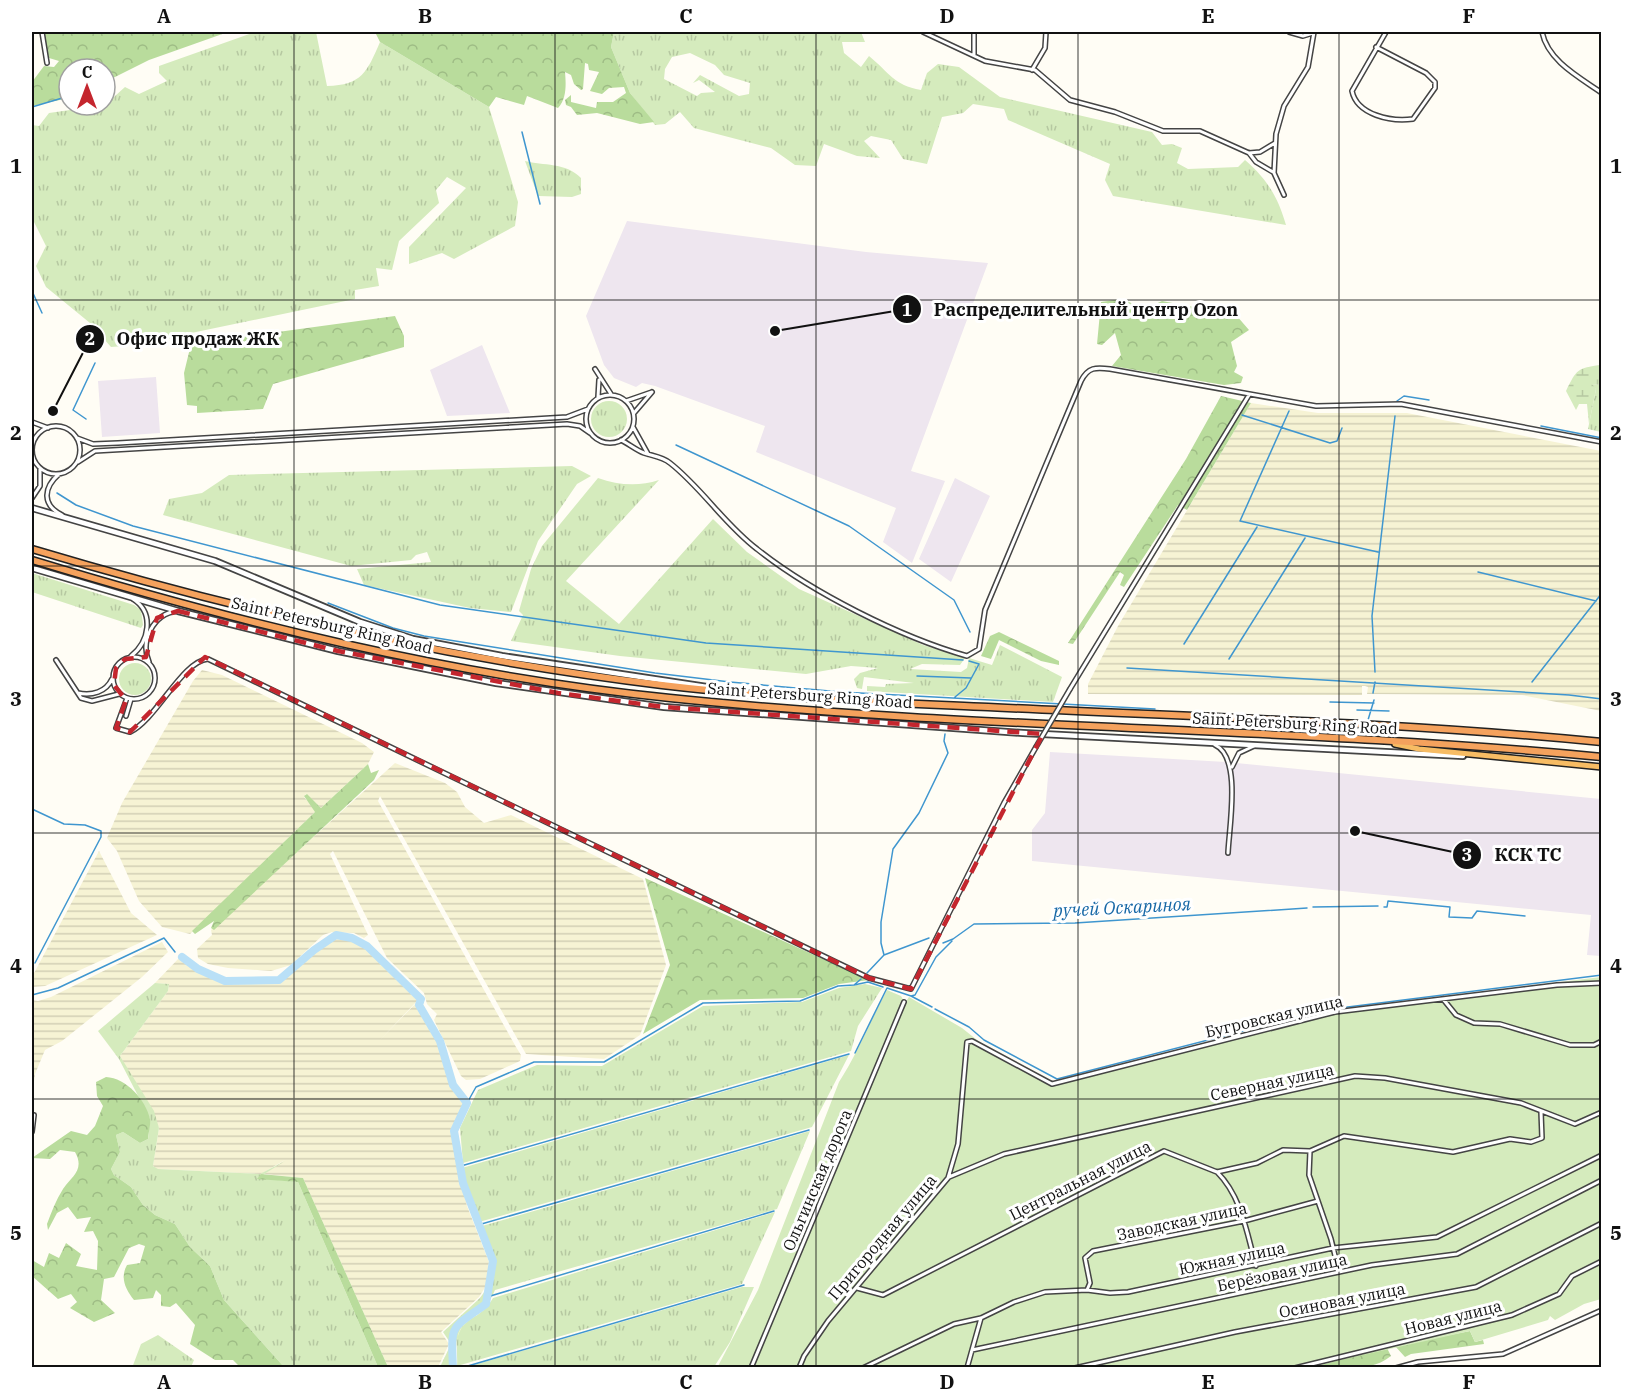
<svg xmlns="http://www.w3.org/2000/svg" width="1633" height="1399" font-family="'IBM Plex Serif',serif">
<defs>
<pattern id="farmland-rules" width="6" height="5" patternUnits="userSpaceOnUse" patternTransform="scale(1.5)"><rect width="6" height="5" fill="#f6f3d4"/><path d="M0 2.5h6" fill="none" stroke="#d2cfb5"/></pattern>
<pattern id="grass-tufts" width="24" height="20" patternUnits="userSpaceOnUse" patternTransform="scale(1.5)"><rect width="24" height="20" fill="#d5ebbd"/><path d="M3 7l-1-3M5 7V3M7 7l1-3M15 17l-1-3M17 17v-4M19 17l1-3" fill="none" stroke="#b6c8a1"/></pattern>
<pattern id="forest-crowns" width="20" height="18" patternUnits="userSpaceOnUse" patternTransform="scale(1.5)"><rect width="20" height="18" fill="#b9dc9c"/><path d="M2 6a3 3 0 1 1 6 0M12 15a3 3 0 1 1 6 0" fill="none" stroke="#9ebc85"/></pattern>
<pattern id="wetland-marsh" width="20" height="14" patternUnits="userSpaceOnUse" patternTransform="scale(1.5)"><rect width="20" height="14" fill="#d5ebbd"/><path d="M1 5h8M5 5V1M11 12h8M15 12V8" fill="none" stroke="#b6c8a1"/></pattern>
</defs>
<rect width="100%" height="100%" fill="#fffdf5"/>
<path fill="#eee6ef" d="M627 221 866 252 988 263 911 471 945 481 912 563 883 542 896 508 756 452 765 426 655 386 642 383 636 387 614 378 604 365 586 316Z
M482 345 510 413 447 416 430 370Z
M156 377 160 433 102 437 98 381Z
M955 478 990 496 951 582 919 559Z
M1050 752 1226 762 1601 799V956L1587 955 1591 915 1032 861V830L1045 813Z"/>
<path fill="url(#farmland-rules)" d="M1251 403 1318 413H1407L1601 451V711L1522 695 1367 694 1368 687 1365 686H1362V695L1088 694V684L1118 626Z
M202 670 222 675 362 743 374 752 368 764 321 808 306 794 304 797 316 811 190 934 162 927 139 901 117 851 107 838 122 803 193 681Z
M395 763 445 783 457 792 465 807 484 823 511 815 643 879 666 965 640 1035 604 1059 526 1054 380 796 378 801 516 1047 521 1055 520 1061 480 1079 466 1080 461 1076 434 1020 437 1014 427 1004 424 993 387 958 333 851 330 854 368 935 364 938 354 933 332 932 323 935 291 965 271 971 228 968 208 964 198 958 197 949 212 935 211 930Z
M99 851 131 913 157 935 45 986 32 987V977Z
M338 938 354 942 374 954 418 1000 379 1041 416 1003 438 1041 450 1086 464 1102 453 1132 454 1148 467 1206 489 1262 486 1286 479 1297 441 1332 449 1344 438 1367H388L303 1178 264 1174 285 1160 261 1174 157 1169 153 1166 159 1128 120 1056 168 991 169 984 155 983 180 957 198 972 226 983 278 984 318 948Z
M162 942 168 952 142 977 62 1041 45 1050 35 1074 32 1097V1000L38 1001 51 997Z"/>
<path fill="url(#grass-tufts)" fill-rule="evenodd" d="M255 32H316L327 86C362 85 367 72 380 42L489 107 518 202 515 226 454 259 442 253 409 264V247L466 188 447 177 436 190 439 203 399 241 392 270 376 268 379 286 355 290V299L172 337 162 343 111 347 90 323 46 287 36 266 46 246 32 218V125L39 126 49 113 105 105 125 87 139 94 167 81 159 73V66Z
M614 32H861L865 42H842L844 53 861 67 869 56C890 73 893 85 921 90L927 73 938 64 959 67 1000 97 1152 132 1162 145 1172 144 1182 148 1177 163 1188 169 1238 167 1245 160C1267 179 1278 197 1286 225L1113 196 1105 180 1110 164 1008 120 1004 109 973 104 963 113 942 117 927 164 903 159 891 140 871 136 864 141 880 158 857 156 824 144 816 166 795 165 771 148 694 128 680 112 665 124 655 125 630 93 611 47ZM690 53 715 65 724 75 750 83 749 94 739 96 700 75 693 83 699 80 715 92 701 93 697 96 664 79 665 69 672 57Z
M525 161C543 166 566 162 581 178V194L572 197 538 196Z
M1592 384 1601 385V432L1588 429 1596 389 1592 387Z
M591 419a18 18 0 1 1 36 0a18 18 0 1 1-36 0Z
M572 466 591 476 577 484 538 541 511 612 470 608 364 585 357 569 431 562 427 552 416 555 411 560 351 566 163 515 169 499 202 493 229 475Z
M598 478C618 485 638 487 659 480L566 581 619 624 713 519 747 552 799 589 923 645 965 658 960 665 922 664 910 669 961 672 967 668 969 658 992 665 1000 645 1062 677 1053 702 867 691V686L885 687 886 684 914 683 864 677 862 689 857 688 854 679 860 673 878 668 851 666 806 674 620 656 511 641 523 615 519 611 531 569 542 546Z
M32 573 134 605 141 610 143 625 141 628 32 592Z
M119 679a16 16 0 1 1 32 0a16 16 0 1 1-32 0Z
M155 983 169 984 168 991 120 1056 154 1111 159 1128 153 1166 158 1169 260 1174 285 1161 258 1178 298 1182 378 1367H284L224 1300 210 1266 190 1247 175 1224 155 1215 143 1205 131 1187 114 1175 111 1169 120 1152 116 1135 123 1132 140 1143 148 1139 150 1119 119 1059 98 1031Z
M865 984 882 988 858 1026 851 1051 463 1163 460 1128 478 1090 537 1065 602 1066 703 1006 802 1002 839 988Z
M849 1055 812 1127 479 1222 491 1247 482 1226 810 1131 777 1209 495 1290C483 1320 458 1313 456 1348 456 1355 455 1361 457 1367H440L451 1344 443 1332 480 1298 487 1288 490 1262 469 1208 458 1155 462 1168Z
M775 1212 742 1284 457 1366C458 1355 454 1336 462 1327 472 1315 482 1317 493 1298Z
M742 1287H754L730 1342 714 1367H467Z
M158 1335 194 1360 191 1367 132 1368 141 1344Z"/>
<path fill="url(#forest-crowns)" d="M42 32H228L149 60 105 82V69H69V98L32 106V82L44 66 54 67 59 61 49 58Z
M375 32H614L611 47 630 93 654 122 640 124 597 113 577 115 571 107 566 105 565 100 571 95V102L596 108 597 102H613L626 93 624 87 609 88 602 94 590 91 599 72 589 70 588 64 585 63 583 89 581 90 574 84 571 75 565 72C566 83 567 99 558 108L527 96 524 105 496 97 489 107 380 42Z
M1122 299 1145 309 1162 301 1236 315 1249 330 1231 342 1237 366 1234 372 1243 377 1241 383 1224 385 1112 366 1121 355 1115 333 1102 345 1097 344 1101 302Z
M395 316 404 336V347L273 384 263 409 197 413V406L187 405 184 373 191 344Z
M1221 396 1251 403 1187 510 1178 505 1124 587 1120 585 1124 575 1120 572 1073 644 1068 643 1186 459Z
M999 632 1059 661V665L1041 661 999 640 991 659 981 656 990 636Z
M368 764 371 773 379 770 374 780 214 930 211 928 214 921 195 934 192 931 315 812 304 796 307 794 321 808Z
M645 878 869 980 839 984 803 998 700 1000 643 1034 670 965Z
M106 1077C126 1078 146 1100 150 1119 151 1125 148 1134 148 1139L140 1143 123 1132 116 1135 120 1152 111 1169 114 1175 131 1187 143 1205 155 1215 175 1224 190 1247 210 1266 224 1300 284 1367H240L233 1360H215L190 1344 195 1325 176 1303 170 1307 161 1306V1295L156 1290 153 1298 134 1300C125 1289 120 1277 127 1265L140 1263 145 1246 139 1244 129 1248 114 1277 104 1279 101 1300 115 1313 94 1322 70 1308 77 1302 71 1294 58 1299 32 1276V1260L44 1267 49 1253 59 1258 66 1243 81 1254 76 1266 97 1270 98 1241 93 1231 84 1232 91 1217 77 1219 68 1207 57 1213 48 1230 47 1224C51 1213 56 1200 63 1189 72 1176 85 1170 75 1152L60 1150 50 1159 32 1158 71 1131 87 1135 95 1126 103 1106 97 1096 96 1082Z
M261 1174 303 1178 388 1367H378L298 1182 257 1179Z
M1470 1331 1475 1342 1483 1340 1484 1344 1411 1354 1405 1357 1395 1346Z
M1387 1348 1391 1356C1369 1374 1336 1367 1309 1368Z"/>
<path fill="url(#wetland-marsh)" d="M1601 365V385L1592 384 1596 389 1589 424 1587 404H1579L1576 410 1566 391C1577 369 1577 368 1601 365Z"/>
<path fill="#d5ebbd" d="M1601 977V1299L1584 1304 1555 1320 1550 1316 1548 1320 1475 1342 1470 1331 1309 1367 717 1368 758 1290 839 1082C858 1053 870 1021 887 990L901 996 905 1003 909 997 962 1028 982 1044 1052 1083 1326 1011Z"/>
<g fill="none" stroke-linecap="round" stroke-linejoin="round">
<path stroke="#3f96cf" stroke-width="1.5" d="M32 107 69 96
M522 132 540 204
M32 291 42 313
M1397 401 1404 396 1429 400
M1289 411 1240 521 1378 552
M1242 415 1330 443 1337 441 1342 428
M86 419 73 410 95 363
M1541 426 1602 438
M676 445 849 526 954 600 970 632
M57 493 76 505 133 526 440 605 706 643 963 660
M1478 572 1596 601
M328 603 393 628 424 636 655 673 730 682 841 692 1155 709
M1184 644 1257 527
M1229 659 1305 538
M1127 668 1569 695 1602 699
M1375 672 1372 616 1395 416
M917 676 971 678
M1532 682 1602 593
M1373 693 1375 682
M955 697 966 688 979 664 969 661
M1330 702 1374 703
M1357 710 1389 711
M1368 720 1374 700
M32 809 64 824 85 825 101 831V837L35 963
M1313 907 1378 906
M1384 907H1387L1388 901 1450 907 1449 917 1472 918 1477 911 1525 916
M943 943 953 939 974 924 1075 923 1307 908
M884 955 881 943V922L893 849 919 813 948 753 944 741 945 734
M867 973 884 955 929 938
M861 979 854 985 868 982 883 987
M32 995 58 988 164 938 175 952
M932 1007 911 996 915 995 936 957 952 941
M935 1009 969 1027 984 1040 1057 1079 1324 1010 1602 975
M855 1053 887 988 911 996
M467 1103 476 1087 534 1062H604L703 1003 800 1001 838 986 854 985
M461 1166 849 1054
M478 1225 809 1130
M487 1297 774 1211
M461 1368 744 1285"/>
<path stroke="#b9e0f7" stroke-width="8" d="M182 957 198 969 225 981 279 980 314 950 336 935 352 938 367 946 421 999 419 1005 440 1041 453 1085 467 1103 454 1131 463 1183 493 1261 486 1304C450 1330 451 1323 453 1368"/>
<g stroke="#444" stroke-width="6">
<path id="minor" d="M42 32 47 63
M923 32 985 61 1035 70 1070 100 1115 112 1163 131H1200L1249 153 1260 152 1275 143
M974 32V55
M1289 32 1303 36 1313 33
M1542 32C1548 61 1579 77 1602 93
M1376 47 1426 73 1435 82V88L1413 119C1391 122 1357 115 1352 91L1386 32
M1032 70 1045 48 1046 32
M1249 153 1256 162 1273 172
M1284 195 1274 173 1276 134 1284 106 1308 67 1314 32
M595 369 611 394
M586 419a24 24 0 1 1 48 0a24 24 0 1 1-48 0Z
M598 397 599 380
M626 401 652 392
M634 413 652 392
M32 422 48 428
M32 450a24 24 0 1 1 48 0a24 24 0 1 1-48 0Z
M633 427 648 454
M77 438 93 444 118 443 567 417 588 409
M621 440C629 444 636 450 644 453 653 456 663 457 670 463 702 488 724 524 757 549 811 592 900 637 967 656L979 649 985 610 1081 381C1088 367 1096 367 1110 369L1316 406 1401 404 1602 442
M78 462 95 451 567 424 580 426 590 433
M59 474C43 488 42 505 62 515
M32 498 40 486V469
M131 656C149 642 155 613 133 599
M113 678a21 21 0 1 1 42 0a21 21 0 1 1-42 0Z
M56 660 81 698 92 701 119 694
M149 662C140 641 153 614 177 611
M1070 689 1249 395
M78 693C92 696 106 692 112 679
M127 698 116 728 130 732C157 719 182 661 208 659L869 978 911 989 1004 803 1036 747
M126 716 131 699
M1215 745C1242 757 1229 827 1228 853
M1232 767 1239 753 1254 746
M1443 999 1456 1015 1474 1023 1500 1024 1570 1045H1594L1602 1041
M32 1132 34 1115
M1310 1151 1309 1175 1331 1239 1339 1272
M1217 1172C1242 1197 1247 1234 1256 1266
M949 1177 1004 1154 1355 1076 1385 1078 1521 1103 1575 1124 1602 1112
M857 1288 883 1295 1164 1151 1217 1172 1257 1163 1283 1150 1310 1151 1344 1136 1453 1152 1510 1139 1531 1142 1542 1138 1541 1112
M1087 1290 1090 1283 1085 1258 1093 1251 1244 1221 1318 1201
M972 1350 981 1318
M751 1368 904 1002
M799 1368 804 1356 828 1321 948 1178 958 1144 967 1042 972 1041 1052 1084 1335 1012 1557 985 1602 983
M863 1368 954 1324 981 1318 1014 1302 1045 1292 1087 1290 1110 1293 1128 1292 1333 1248 1437 1237 1602 1155
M967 1368 972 1350 1372 1265 1457 1254 1602 1180
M1075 1368 1235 1332 1476 1287 1602 1223
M1295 1368 1512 1315 1559 1294 1572 1276 1602 1261
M1396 1368 1418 1362 1503 1354 1602 1310"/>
</g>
<g stroke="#444" stroke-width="8">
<path id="tertiary" d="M32 508 215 561 360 622 413 639 502 656 707 687
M32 568 178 611 338 651 496 683 664 707 1023 733 1463 756"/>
</g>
<g stroke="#222" stroke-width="8">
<path id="trunk" d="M1395 744 1419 749 1602 767"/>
</g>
<g stroke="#222" stroke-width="9">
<path id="motorway" d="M32 549C239 611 447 659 662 685 770 698 880 702 988 707 1193 717 1398 722 1602 742
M32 560C239 623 453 676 670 698 980 730 1292 727 1602 757"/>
</g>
<use href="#minor" stroke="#fff" stroke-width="3"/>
<use href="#tertiary" stroke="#fff" stroke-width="4.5"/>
<use href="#trunk" stroke="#f7bc64" stroke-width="5"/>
<use href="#motorway" stroke="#f5a25d" stroke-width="6"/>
<g stroke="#444" stroke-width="6" stroke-linecap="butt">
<path id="minor-bridge" d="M1036 747 1070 689"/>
</g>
<use href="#minor-bridge" stroke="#fff" stroke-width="3"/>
</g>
<path fill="none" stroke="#c4262e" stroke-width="4.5" stroke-dasharray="12 8" stroke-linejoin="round" d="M178 611 338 651 558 693 664 707 1043 734 911 989 869 978 205 657 130 732 116 728 126 700 114 685 116 668 125 659 146 657 157 618Z"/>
<path fill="none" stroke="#111" stroke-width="1.5" stroke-opacity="0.55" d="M294 32V1368M555 32V1368M816 32V1368M1078 32V1368M1339 32V1368M32 300H1602M32 566H1602M32 833H1602M32 1099H1602"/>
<g text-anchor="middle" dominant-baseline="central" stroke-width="6" stroke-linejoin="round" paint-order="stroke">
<g font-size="16" fill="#111" stroke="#fff">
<text transform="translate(332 625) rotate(13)">Saint Petersburg Ring Road</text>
<text transform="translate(810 695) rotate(4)">Saint Petersburg Ring Road</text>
<text transform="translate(1295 723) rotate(3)">Saint Petersburg Ring Road</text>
<text transform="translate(1274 1016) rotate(-13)">Бугровская улица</text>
<text transform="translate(1272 1082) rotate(-12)">Северная улица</text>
<text transform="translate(817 1180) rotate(-67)">Ольгинская дорога</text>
<text transform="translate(1080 1180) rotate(-27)">Центральная улица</text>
<text transform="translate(1182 1221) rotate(-12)">Заводская улица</text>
<text transform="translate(882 1237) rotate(-50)">Пригородная улица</text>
<text transform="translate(1232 1258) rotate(-12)">Южная улица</text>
<text transform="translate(1282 1272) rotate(-12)">Берёзовая улица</text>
<text transform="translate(1342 1300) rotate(-11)">Осиновая улица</text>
<text transform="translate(1453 1317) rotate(-14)">Новая улица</text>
</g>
<g font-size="18" font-style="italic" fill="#1768a6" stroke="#fff">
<text transform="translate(1122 907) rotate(-3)">ручей Оскариноя</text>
</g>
</g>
<path fill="none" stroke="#111" stroke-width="2" d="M775 331L907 309M53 411L90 339M1355 831L1467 855"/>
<g fill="#111" stroke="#fff" stroke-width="2">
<circle cx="775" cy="331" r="6"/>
<circle cx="53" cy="411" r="6"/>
<circle cx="1355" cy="831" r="6"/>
<circle cx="907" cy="309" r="15"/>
<circle cx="90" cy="339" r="15"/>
<circle cx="1467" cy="855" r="15"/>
</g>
<g font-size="18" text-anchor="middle" font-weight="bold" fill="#fff">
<text x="907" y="316">1</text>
<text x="90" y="345">2</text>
<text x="1467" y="861">3</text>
</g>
<g font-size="18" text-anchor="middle" font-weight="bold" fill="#111" stroke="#fff" stroke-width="6" stroke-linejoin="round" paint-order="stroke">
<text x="1086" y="316">Распределительный центр Ozon</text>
<text x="198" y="345">Офис продаж ЖК</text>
<text x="1528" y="861">КСК ТС</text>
</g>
<rect width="1633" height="1399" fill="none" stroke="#ffffff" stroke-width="66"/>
<g transform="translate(87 87)"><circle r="28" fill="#ffffff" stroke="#a0a0a0" stroke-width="1.5"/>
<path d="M0-4.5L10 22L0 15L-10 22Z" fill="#c4262e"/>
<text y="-9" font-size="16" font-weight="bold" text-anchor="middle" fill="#111111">С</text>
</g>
<rect x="33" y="33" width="1567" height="1333" fill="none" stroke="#111" stroke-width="2"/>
<g font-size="20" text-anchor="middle" font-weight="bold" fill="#111">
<text x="164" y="23">A</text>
<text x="425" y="23">B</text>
<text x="686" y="23">C</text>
<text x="947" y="23">D</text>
<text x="1208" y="23">E</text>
<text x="1469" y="23">F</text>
<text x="16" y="173">1</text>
<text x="1616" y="173">1</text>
<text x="16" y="440">2</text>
<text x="1616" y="440">2</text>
<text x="16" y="706">3</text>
<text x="1616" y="706">3</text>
<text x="16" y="973">4</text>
<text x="1616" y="973">4</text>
<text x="16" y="1240">5</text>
<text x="1616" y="1240">5</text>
<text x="164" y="1389">A</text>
<text x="425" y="1389">B</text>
<text x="686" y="1389">C</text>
<text x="947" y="1389">D</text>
<text x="1208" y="1389">E</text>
<text x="1469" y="1389">F</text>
</g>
</svg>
